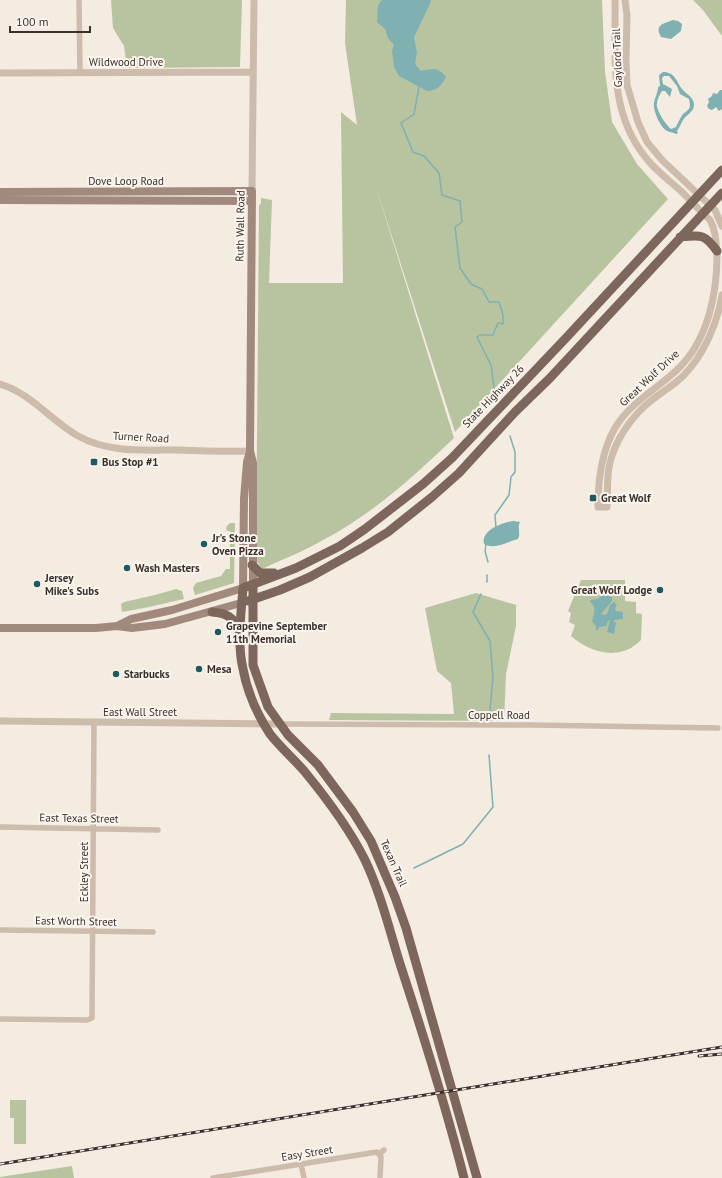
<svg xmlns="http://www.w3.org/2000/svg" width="722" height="1178" font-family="'PT Sans',sans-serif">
<rect width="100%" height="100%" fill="#f4ebe1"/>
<path fill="#b8c4a0" d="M111 0H242L240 67 127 68 124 46 113 28Z
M346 0H602L605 72 612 122 637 164 668 199 455 432 375 184 454 438C414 476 374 513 325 539 305 551 283 559 262 569L256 560 259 206 261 203V198L272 200 269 283H343L341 112 357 125 345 43Z
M693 0H722V36L703 10Z
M230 523H235L234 583 195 595 193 588 196 583 221 576 226 569H230V531H227C225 528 227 525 230 523Z
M581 580H625V601L636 602V613L642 614 641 640C638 643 634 646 631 648 610 659 587 650 571 636L575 625 569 622 571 613 568 611Z
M176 589 182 591 184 599 149 607 122 612 121 604 124 602 155 595Z
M476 593 516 605V626L506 674 504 721 329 720 331 713 454 714 451 683 437 671 425 608Z
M10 1100H26V1144H14V1118H10Z
M72 1166 74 1178H0V1177Z"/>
<path fill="#7fb0b2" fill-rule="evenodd" d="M382 0H431L430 4 414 37 417 53 415 64 421 71C434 69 437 66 446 77 442 85 437 91 427 91L399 76 394 67 392 50 394 45 388 38 385 29 377 22 378 5Z
M673 20 678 21 682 24 681 31 671 39 661 37C654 24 664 24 673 20Z
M663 72C675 72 676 81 682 89 687 95 694 97 694 105 694 112 686 115 683 120 681 123 680 127 677 131L678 133 676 134C673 132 671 133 667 131 660 127 653 111 654 103 655 97 658 93 658 87L660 86 659 75ZM664 76H669L677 86 680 94 689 99C691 109 690 108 683 114 680 118 678 123 676 127L671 129C666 125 659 114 657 107 656 101 659 96 662 91H665L670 97 672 89 663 84 662 78Z
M720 90H722V109L719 111 716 107 712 110 709 109 707 106 709 102 708 99 712 96 713 93 717 94Z
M513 521 520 522C517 528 521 534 518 539 507 542 495 550 484 544 481 530 502 523 513 521Z
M606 593 612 598V601L601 614 604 615 607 614 610 605 614 602 617 605 615 608 616 611 623 612V619L614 620V622H616L614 634 607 632 610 620 608 621 606 626 599 627 598 630H596V626L592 621C594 614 597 607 590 602L591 600 597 599Z"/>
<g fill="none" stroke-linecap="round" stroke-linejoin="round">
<path stroke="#7fb0b2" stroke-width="1.5" d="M419 87 414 114 401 123 413 152 424 156 439 173 442 195 460 201 462 222 455 227 460 268 471 284 482 289 489 302H499L503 315V324L498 323 493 335H480L477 337 491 365 494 388
M496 528 495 515 509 495 511 477 515 472V452L510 436
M486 544 485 551 488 562
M487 582V575
M481 594 473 612 490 641 493 678 489 720
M414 868 463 844 493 807 489 755"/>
<path stroke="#cdbbac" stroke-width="5.5" d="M79 0 80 73
M280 724 533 725 718 728
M0 827 158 830
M0 930 153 932
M0 1019 87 1020 92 1018 94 723
M379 1154 384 1150
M301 1164 304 1178
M213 1178 377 1152 381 1157 380 1178"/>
<path stroke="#cdbbac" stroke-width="7" d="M615 0C616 56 608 111 646 158 656 171 670 181 682 192 691 201 700 211 710 220 716 231 716 242 717 255 717 294 708 339 679 368 659 388 630 402 615 428 601 452 598 480 598 507H607C608 490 606 470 613 453 620 433 635 413 652 400 662 392 674 385 683 376 704 355 717 324 722 295
M625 0 627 15 626 61 627 85 638 122 647 142 662 160 715 210 722 226
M0 73 253 72
M252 191 254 0
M0 384C31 393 51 421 78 436 109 453 143 450 177 450 201 451 226 452 250 451
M0 721 280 724"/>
<path stroke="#a18a7d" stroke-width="8" d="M0 192 252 191 250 451 253 463V584
M0 200 251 201
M117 626 131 619 172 610 243 588 244 499 247 462 250 452
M0 628H96L117 626 132 628 165 624 241 603"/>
<path stroke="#7d675c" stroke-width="9" d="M680 237C700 235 704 233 717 251
M252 565 260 573H274
M253 584V665L268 707 288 735 318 765 353 812 371 841 395 897 406 928 477 1178
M248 601 280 590 310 577 362 548 388 532 432 497 459 473 515 412 550 378 722 193
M212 612C226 613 234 617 239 631
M464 1178C446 1107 424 1037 401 967 390 932 381 894 365 860 349 828 328 800 305 772 294 759 280 747 270 734 257 714 247 691 243 669 237 643 241 614 243 588L296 568 340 546 365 529 423 484 452 458 565 339 722 170"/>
<g stroke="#3b302b" stroke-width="3">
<path id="rail" d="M699 1056 722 1054
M0 1164 722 1047"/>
</g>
<use href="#rail" stroke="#fbf5ee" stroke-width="1.5" stroke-dasharray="4.5" stroke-linecap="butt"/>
</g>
<g fill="#1f5a5e" stroke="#fbf5ee" stroke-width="1.5">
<rect x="90" y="458" width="8" height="8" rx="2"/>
<rect x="589" y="494" width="8" height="8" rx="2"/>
<circle cx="204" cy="544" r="4"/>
<circle cx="127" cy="568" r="4"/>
<circle cx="37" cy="584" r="4"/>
<circle cx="660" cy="590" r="4"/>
<circle cx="218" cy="632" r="4"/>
<circle cx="199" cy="669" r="4"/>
<circle cx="116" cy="674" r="4"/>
</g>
<g text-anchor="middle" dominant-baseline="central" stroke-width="4" stroke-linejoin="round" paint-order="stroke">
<g font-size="11" fill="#3b302b" stroke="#fbf5ee">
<text transform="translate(617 58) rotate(-92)">Gaylord Trail</text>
<text x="126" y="62">Wildwood Drive</text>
<text x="126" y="181">Dove Loop Road</text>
<text transform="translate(240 226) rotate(-89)">Ruth Wall Road</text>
<text transform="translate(649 378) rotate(-43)">Great Wolf Drive</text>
<text transform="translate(493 396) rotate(-46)">State Highway 26</text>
<text transform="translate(141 437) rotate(3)">Turner Road</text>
<text x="140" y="712">East Wall Street</text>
<text x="499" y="715">Coppell Road</text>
<text transform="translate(79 818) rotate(1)">East Texas Street</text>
<text transform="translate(394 863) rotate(66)">Texan Trail</text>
<text transform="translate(84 872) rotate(-90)">Eckley Street</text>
<text transform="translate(76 921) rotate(1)">East Worth Street</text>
<text transform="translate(307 1153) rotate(-9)">Easy Street</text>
</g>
<g font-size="11" font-weight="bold" fill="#3b302b" stroke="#fbf5ee" text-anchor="start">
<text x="102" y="462">Bus Stop #1</text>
<text x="601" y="498">Great Wolf</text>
<text x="212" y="538">Jr's Stone<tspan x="212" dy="13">Oven Pizza</tspan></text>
<text x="135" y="568">Wash Masters</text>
<text x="45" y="578">Jersey<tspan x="45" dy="13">Mike's Subs</tspan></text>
<text x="652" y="590" text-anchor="end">Great Wolf Lodge</text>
<text x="226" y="626">Grapevine September<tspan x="226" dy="13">11th Memorial</tspan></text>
<text x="207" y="669">Mesa</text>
<text x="124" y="674">Starbucks</text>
</g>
</g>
<path d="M10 26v6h80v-6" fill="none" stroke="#3b302b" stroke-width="2"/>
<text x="16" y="26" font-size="12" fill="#3b302b" stroke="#fbf5ee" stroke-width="3" paint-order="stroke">100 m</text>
</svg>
